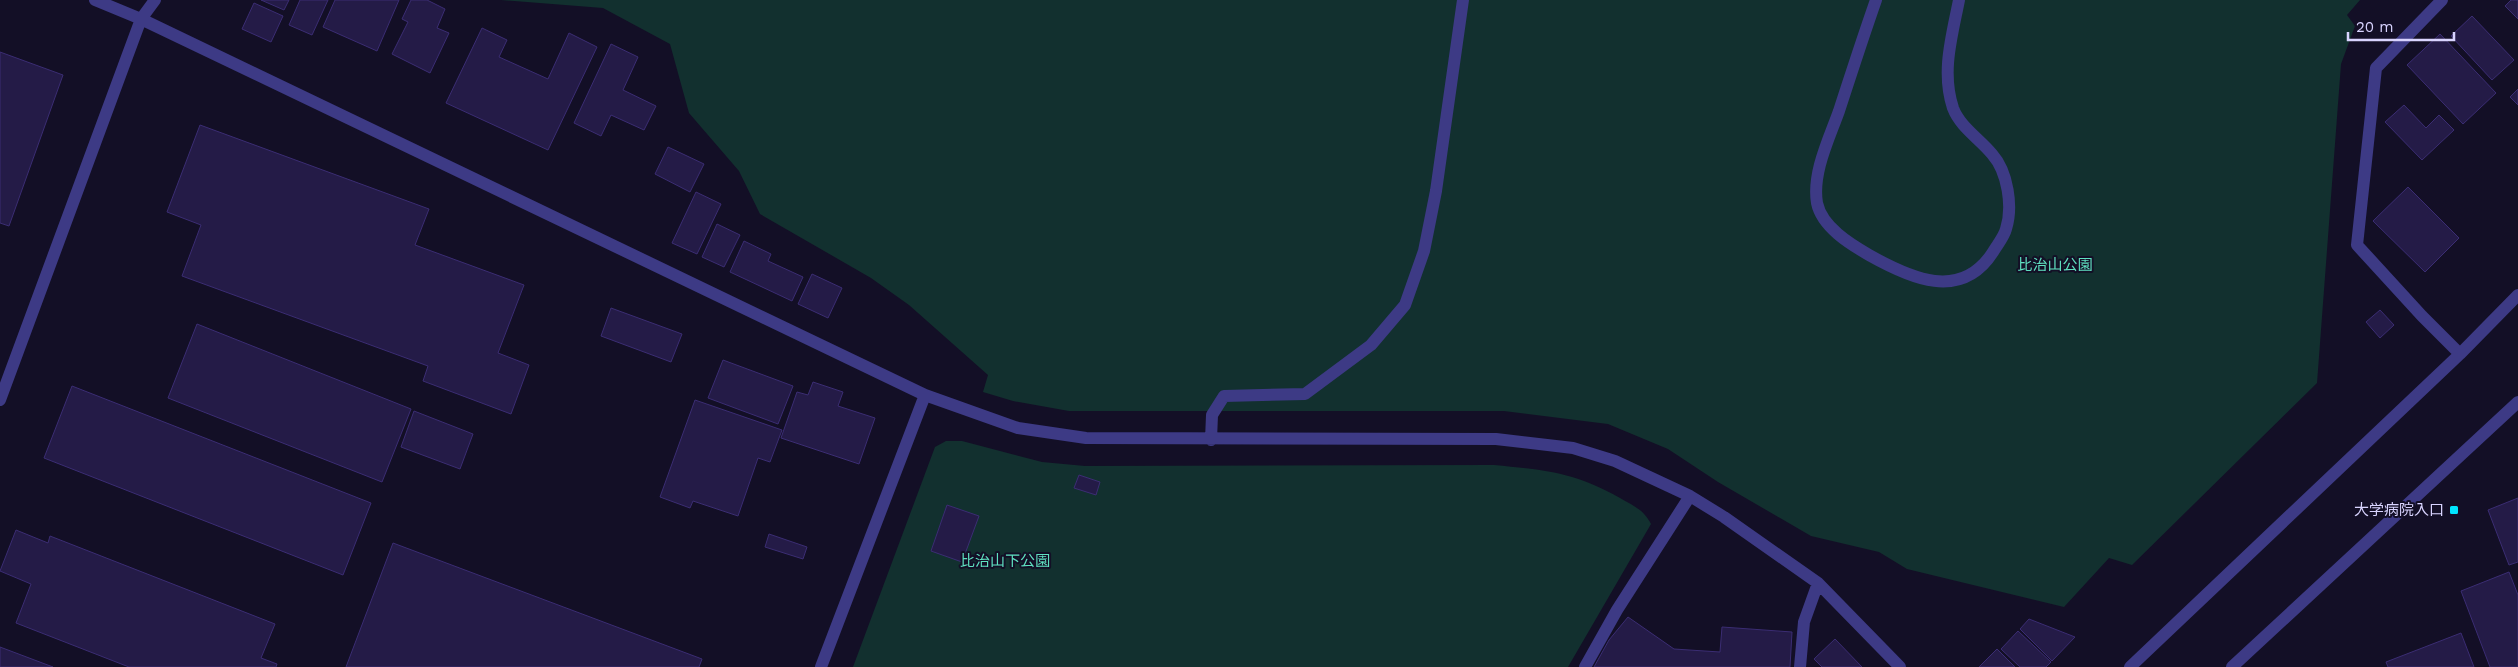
<svg xmlns="http://www.w3.org/2000/svg" width="2518" height="667" font-family="'Work Sans','Noto Sans JP',sans-serif">
<rect width="100%" height="100%" fill="#130f26"/>
<path fill="#12302f" d="M501 0H2360L2347 15 2355 26 2341 64 2317 383 2132 565 2109 558 2064 607 1907 569 1879 552 1811 536 1718 482 1668 449 1608 424 1504 411H1069L1013 401 983 392 988 375 909 305 871 278 760 214 739 171 689 113 670 44 603 8Z
M946 441H962L1042 462 1085 466 1494 465C1545 470 1574 472 1620 498 1634 506 1644 510 1651 524L1568 667H853L935 447Z"/>
<path fill="#241b47" stroke="#3b2d73" d="M261 0H289L284 10Z
M300 0H328L312 35 289 25Z
M335 0H399L377 51 323 27Z
M411 0H427L445 9 437 28 449 33 430 73 392 54 408 22 402 19Z
M2511 0H2518V19L2505 6Z
M254 3 283 16 271 42 242 29Z
M2472 16 2514 60 2492 80 2451 36Z
M482 28 507 40 499 57 548 79 569 33 597 47 548 150 446 103Z
M2440 34 2496 93 2463 124 2407 65Z
M611 44 638 57 623 90 656 106 644 130 611 115 601 136 574 123Z
M0 52 63 75 9 226 0 223Z
M2518 89V105L2510 97Z
M2404 105 2426 128 2439 115 2454 130 2422 160 2385 122Z
M200 125 429 209 415 245 524 285 498 353 529 365 511 414 423 381 428 366 182 276 201 225 167 212Z
M668 147 704 164 690 192 655 174Z
M2408 187 2459 238 2425 272 2373 221Z
M696 192 721 204 697 254 672 243Z
M717 224 740 235 724 267 702 257Z
M744 241 771 254 768 261 803 277 792 301 730 272Z
M812 274 842 288 828 318 798 304Z
M611 308 682 334 671 362 601 336Z
M2380 310 2394 325 2380 338 2366 322Z
M197 324 411 409 382 482 168 398Z
M723 360 793 386 778 424 708 398Z
M813 382 843 392 838 406 875 418 859 464 781 438 797 392 808 395Z
M72 386 371 503 343 575 44 458Z
M695 400 782 430 770 462 758 458 738 516 693 501 690 508 660 497Z
M414 411 473 434 460 469 401 447Z
M1079 475 1100 482 1096 495 1074 488Z
M2518 498V562L2509 565 2488 510Z
M947 505 979 516 962 562 931 551Z
M16 530 48 543 50 536 275 624 261 658 277 664 276 667H129L16 623 31 584 0 571Z
M769 534 807 547 803 559 765 547Z
M393 543 702 659 699 667H346Z
M2509 572 2518 595V667H2490L2461 591Z
M1628 617 1674 649 1720 652 1722 627 1792 632 1790 667H1594L1609 640Z
M2029 619 2075 637 2052 661 2020 629Z
M2018 631 2051 662 2046 667H2020L2001 649Z
M2461 633 2474 667H2388L2386 662Z
M1835 639 1862 667H1822L1814 659Z
M0 647 53 667H0Z
M1997 649 2015 667H1979Z"/>
<g fill="none" stroke-linecap="round" stroke-linejoin="round">
<path stroke="#3d3a85" stroke-width="12" d="M95 0 141 19 925 395 1018 428 1086 438 1496 439 1573 448 1615 461 1690 496 1724 517 1818 583 1900 667
M1876 0C1863 37 1851 74 1839 111 1829 139 1812 173 1817 203 1822 227 1850 244 1869 255 1910 278 1961 302 1993 252 1997 245 2004 237 2006 229 2013 207 2008 172 1992 154 1980 139 1960 127 1953 108 1941 72 1952 36 1959 0
M2442 0 2376 68 2357 245 2422 316 2460 354
M0 400 141 19 155 0
M1211 440 1212 415 1224 396 1305 394 1371 345 1405 305 1424 251 1436 191 1463 0
M821 667 925 395
M1585 667 1617 610 1690 496
M1800 667 1804 622 1818 583
M2130 667 2460 354 2518 295
M2232 667 2518 402"/>
</g>
<rect fill="#00e5ff" stroke="#130f26" stroke-width="2" x="2449" y="505" width="10" height="10" rx="2.5"/>
<g text-anchor="middle" dominant-baseline="central" stroke-width="4" stroke-linejoin="round" paint-order="stroke">
<g font-size="15" fill="#5fe0c0" stroke="#130f26">
<text x="2055" y="265">比治山公園</text>
<text x="1005" y="561">比治山下公園</text>
</g>
<g font-size="15" fill="#d9d4ff" stroke="#130f26" text-anchor="end">
<text x="2444" y="510">大学病院入口</text>
</g>
</g>
<path d="M2348 32v8h106v-8" fill="none" stroke="#d9d4ff" stroke-width="2.5"/>
<text x="2356" y="32" font-size="15" fill="#d9d4ff" stroke="#130f26" stroke-width="4" paint-order="stroke">20 m</text>
</svg>
